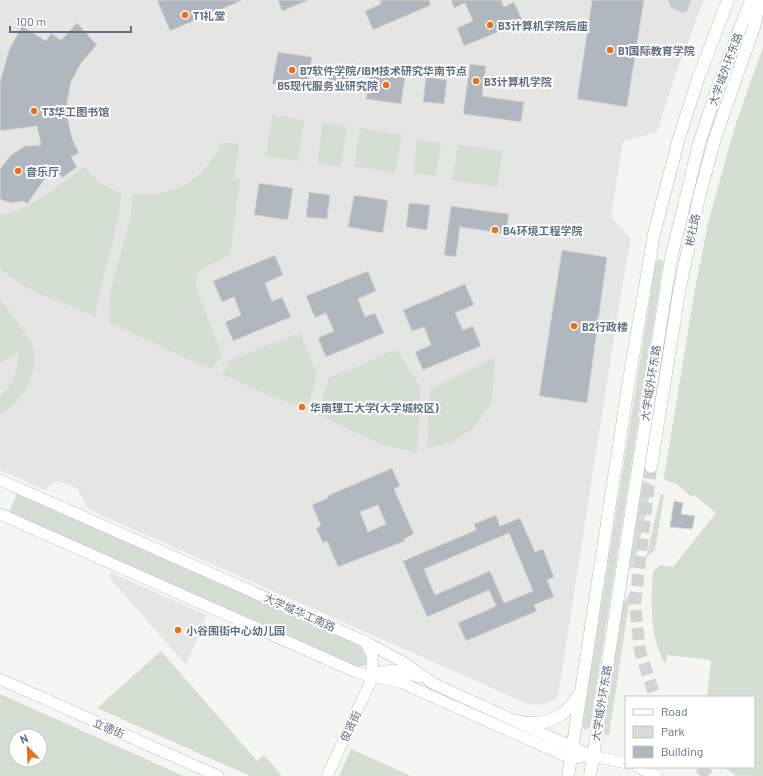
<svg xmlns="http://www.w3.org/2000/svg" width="763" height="776" font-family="Barlow,'Noto Sans SC',sans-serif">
<rect width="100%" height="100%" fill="#f5f6f1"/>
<path fill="#e5e6e4" d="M0 0H704L677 70 657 132 623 141 611 217 631 238 620 299 558 696 556 699 541 705 528 704 88 509 77 488 57 481 45 490 0 470Z
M111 573 207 615 186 665 109 577Z"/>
<path fill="#d4ded2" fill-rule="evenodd" d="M763 47V776H736L724 767H754V697H707L711 660 667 655 666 663 664 662C649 634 651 603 653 571L660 565 673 567 716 513 694 495 692 497 676 484 665 480 664 478 694 294 709 219 735 126Z
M272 115 304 120 298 161 266 156Z
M323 123 347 126 341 167 317 163Z
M360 128 402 135 395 173 354 166Z
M417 140 441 143 436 176 413 173Z
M220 142 239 144 234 179H240L230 255 198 272 195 285 222 355 211 369 109 323 110 292 131 217 132 194C162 198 196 186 212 159 216 154 220 149 220 142Z
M458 145 503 151 497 187 452 180Z
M84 167 99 182 121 193C118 234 102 274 95 316 69 306 18 287 0 268V214C21 218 66 179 84 167Z
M659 259 663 261V264L590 728 585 730 582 726 649 305 655 263Z
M0 299C7 309 28 335 32 344 41 370 24 402 0 414V397C15 381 18 373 18 351L0 364Z
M300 333 317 375 307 411 222 375 230 360Z
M397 349 421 389 417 452C380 447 350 431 318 414L329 378Z
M495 357 492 403 473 428 452 443 427 448 430 389Z
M646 481 652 486 634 566 630 569 628 568 642 482Z
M18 491 359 645 366 652 368 664 358 668 8 515Z
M661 493 664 496 655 550 646 558Z
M631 591 609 735 602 734 623 603Z
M161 651 257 761 264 755 282 776H250L97 708Z
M0 694 184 776H0ZM16 736H40V760H16Z
M351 749 411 776H339Z"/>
<path fill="#c4ccd3" d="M668 0H691L687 11 683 13 671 8Z"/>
<path fill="#b1b7be" stroke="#d6d7d4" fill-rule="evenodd" d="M157 0H243L170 31Z
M278 0H309L282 11Z
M380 0H429L431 5 373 30 365 11 381 4Z
M451 0H501L504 7 514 2 523 22 464 46 457 28 473 21 465 3 454 8Z
M592 0H644L627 107 577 99Z
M77 23 97 45 81 63 71 82 67 102 68 120 72 138 79 153 71 157 77 167 62 178 54 166 27 204 24 201 10 203 0 199V169L11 155 25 146 41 145 37 126 0 131V82L9 50 22 26 46 41 51 33 61 40Z
M278 52 312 57 307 89 272 84Z
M470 64 486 66 482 96 524 102 521 122 463 114Z
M329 66 350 68 347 93 326 90Z
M372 66 406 72 401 104 366 99Z
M426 77 447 80 444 104 423 102Z
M259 183 293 188 288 220 254 215Z
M309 192 330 195 327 219 306 217Z
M354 195 388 200 383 233 348 227Z
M409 203 430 205 427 230 406 227Z
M451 206 509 214 506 234 460 227 456 257 444 255Z
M562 250 607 257 587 403 539 396Z
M275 255 283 275 265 283 272 301 282 297 291 317 233 341 225 322 241 315 234 297 222 302 213 281Z
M368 271 376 291 358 299 365 317 375 313 384 333 326 357 318 338 334 331 326 313 315 318 306 296Z
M465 284 474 305 455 313 463 330 473 326 481 346 423 370 415 352 431 345 424 327 412 331 403 310Z
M392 468 400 486 394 489 414 534 404 539 405 541 338 567 327 541 323 543 316 528 321 526 312 505 328 498 327 496ZM378 505 386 524 368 532 360 512Z
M674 501 683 503 681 514 695 516 692 529 670 527Z
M496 515 500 526 520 518 535 552 543 549 554 577 547 580 554 597 534 605 537 611 466 641 458 623 496 606 489 590 427 617 403 561 476 530 474 524ZM509 533 533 591 504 603 490 571 435 595 424 569Z"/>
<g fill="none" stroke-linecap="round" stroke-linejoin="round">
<path stroke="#d0d4d6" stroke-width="12" stroke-dasharray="12 6" stroke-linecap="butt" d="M651 467 635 604 640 651 655 697
M700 767 709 776"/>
<g stroke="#bbbec3" stroke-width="12">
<path id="secondary" d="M0 480 366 642 403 662 434 684 592 756
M0 514 358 673 400 682 570 758 593 756 626 763
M373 676C388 666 403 672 418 677
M0 679 218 776
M638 767 656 776
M327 776 373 676 372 656 365 641"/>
</g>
<g stroke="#b9bcc0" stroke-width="13">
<path id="primary" d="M651 467 679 292 699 197 715 138 754 27 760 0
M517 721C543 728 566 718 579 694
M568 776 629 380 654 234 679 138 698 79 728 0
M590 776 671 258 699 144 718 86 751 0"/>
</g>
<use href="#secondary" stroke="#fff" stroke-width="11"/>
<use href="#primary" stroke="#fff" stroke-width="12"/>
</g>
<g fill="#f46b12" stroke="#fff" stroke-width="1.5">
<circle cx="185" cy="15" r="4"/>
<circle cx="490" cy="25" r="4"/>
<circle cx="610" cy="50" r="4"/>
<circle cx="292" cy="70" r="4"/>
<circle cx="476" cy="81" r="4"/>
<circle cx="386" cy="85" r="4"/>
<circle cx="34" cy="111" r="4"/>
<circle cx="18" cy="171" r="4"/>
<circle cx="495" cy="230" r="4"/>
<circle cx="574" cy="326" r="4"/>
<circle cx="302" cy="407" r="4"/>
<circle cx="178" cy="630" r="4"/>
</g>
<g text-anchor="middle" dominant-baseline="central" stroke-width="4" stroke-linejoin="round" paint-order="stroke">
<g font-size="11" font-weight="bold" fill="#616f85" stroke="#fff" text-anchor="start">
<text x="193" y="15">T1礼堂</text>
<text x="498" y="25">B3计算机学院后座</text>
<text x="618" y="50">B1国际教育学院</text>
<text x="300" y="70">B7软件学院/IBM技术研究华南节点</text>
<text x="484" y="81">B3计算机学院</text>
<text x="378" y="85" text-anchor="end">B5现代服务业研究院</text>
<text x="42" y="111">T3华工图书馆</text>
<text x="26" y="171">音乐厅</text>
<text x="503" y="230">B4环境工程学院</text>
<text x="582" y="326">B2行政楼</text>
<text x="310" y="407">华南理工大学(大学城校区)</text>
<text x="186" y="630">小谷围街中心幼儿园</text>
</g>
<g font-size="11" fill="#616f85" stroke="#fff">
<text transform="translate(725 69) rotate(-70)">大学城外环东路</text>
<text transform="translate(692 230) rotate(-78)">彬社路</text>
<text transform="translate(650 383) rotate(-81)">大学城外环东路</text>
<text transform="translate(300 612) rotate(24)">大学城华工南路</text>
<text transform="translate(601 703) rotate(-81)">大学城外环东路</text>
<text transform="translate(350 726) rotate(-65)">俊贤街</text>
<text transform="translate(109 728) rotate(24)">立德街</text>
</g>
</g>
<rect x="625" y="696" width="130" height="72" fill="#ffffff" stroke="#c0c5ce"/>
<rect x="633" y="709" width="20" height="6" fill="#ffffff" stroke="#c0c5ce"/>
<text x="661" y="716" font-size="12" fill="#616f85">Road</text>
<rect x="633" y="726" width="20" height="12" fill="#d4ded2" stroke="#c0c5ce"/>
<text x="661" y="736" font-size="12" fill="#616f85">Park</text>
<rect x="633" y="746" width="20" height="12" fill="#b1b7be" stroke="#c0c5ce"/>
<text x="661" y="756" font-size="12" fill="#616f85">Building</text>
<g transform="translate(28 748) rotate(337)"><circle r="19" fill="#ffffff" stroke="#c0c5ce"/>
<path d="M0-3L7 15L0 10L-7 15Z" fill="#f46b12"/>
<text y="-6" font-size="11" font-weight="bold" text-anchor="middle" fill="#616f85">N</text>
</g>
<path d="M10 26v6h121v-6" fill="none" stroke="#616f85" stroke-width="2"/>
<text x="16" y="26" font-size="12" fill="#616f85" stroke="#ffffff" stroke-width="3" paint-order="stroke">100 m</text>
</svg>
